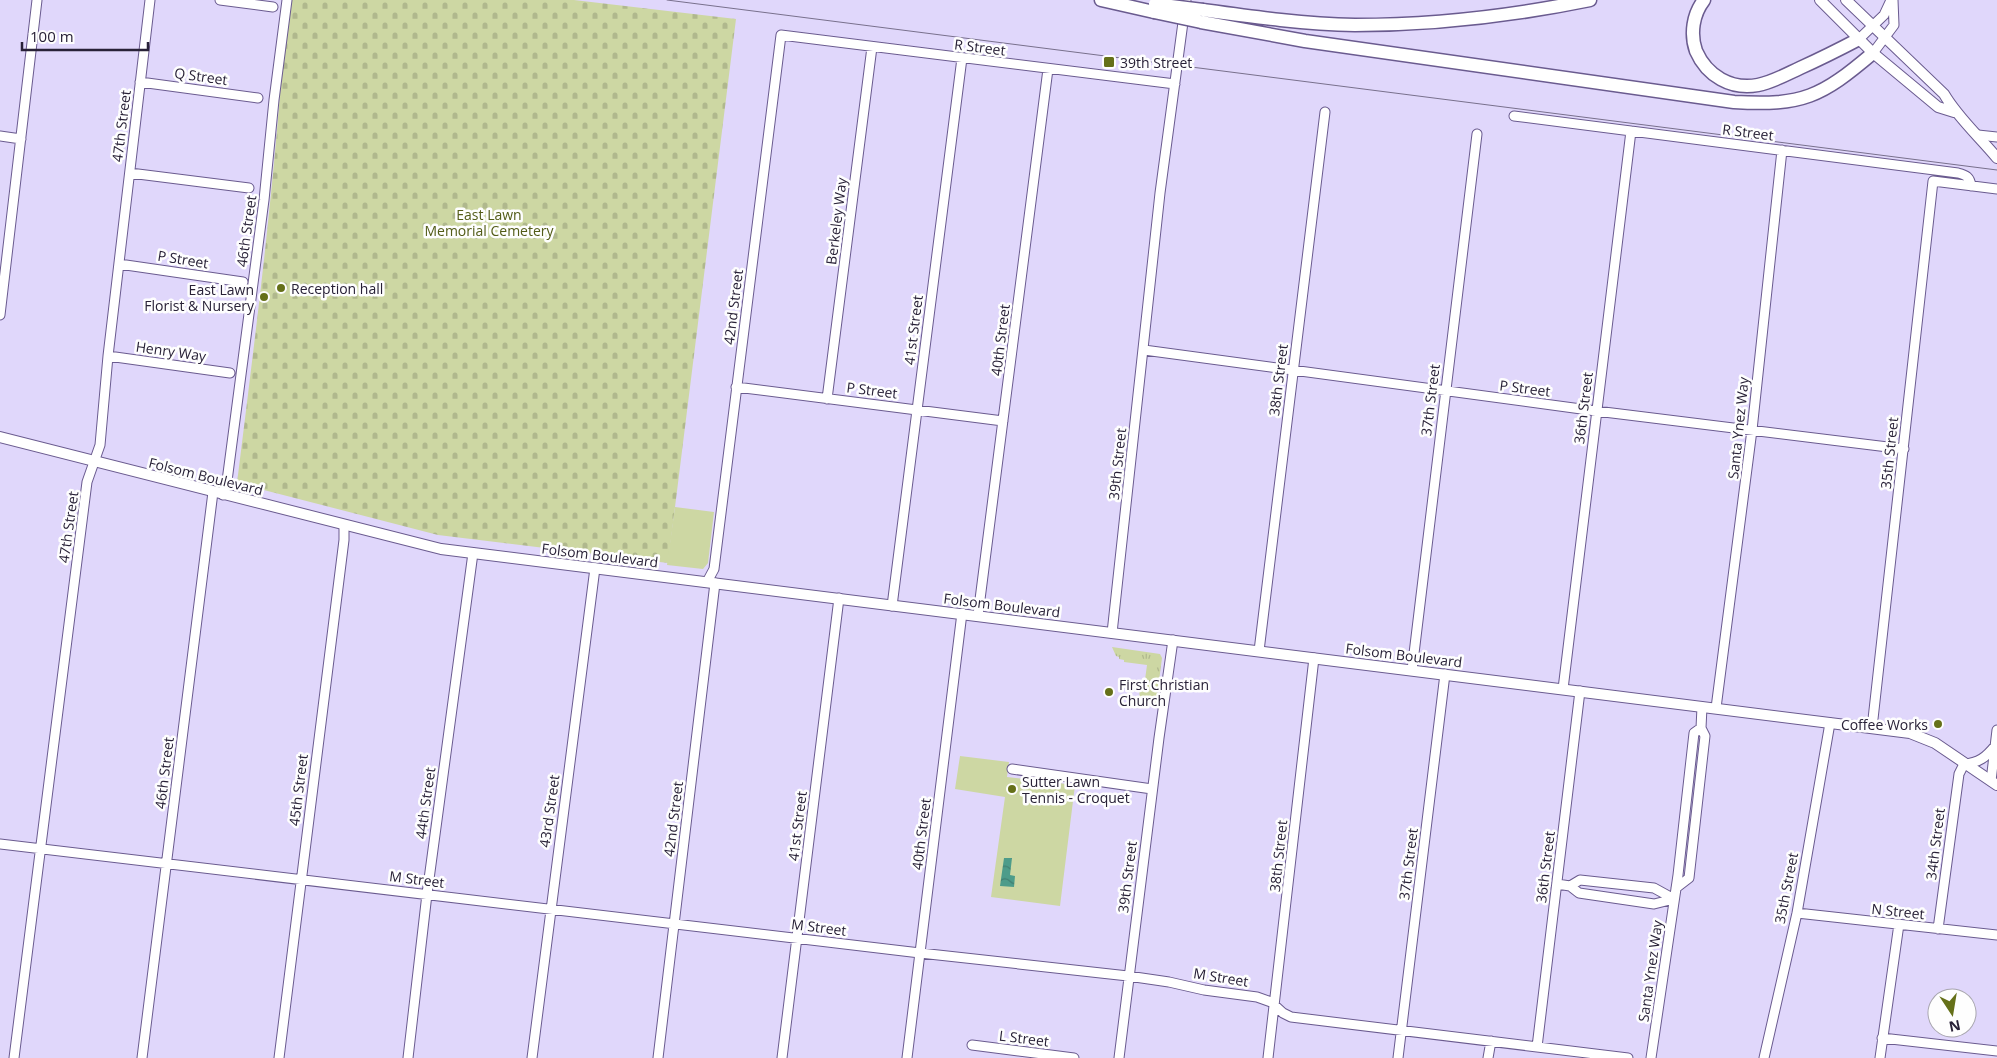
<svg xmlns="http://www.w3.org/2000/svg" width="1997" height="1058" font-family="'Open Sans',sans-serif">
<defs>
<pattern id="grass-tufts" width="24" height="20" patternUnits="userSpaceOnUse" patternTransform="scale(1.25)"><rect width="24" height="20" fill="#cdd7a3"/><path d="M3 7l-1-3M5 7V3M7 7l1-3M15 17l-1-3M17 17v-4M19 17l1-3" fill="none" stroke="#b0b88d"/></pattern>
<pattern id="cemetery-stones" width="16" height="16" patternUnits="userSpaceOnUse" patternTransform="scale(1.25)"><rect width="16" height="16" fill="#cdd7a3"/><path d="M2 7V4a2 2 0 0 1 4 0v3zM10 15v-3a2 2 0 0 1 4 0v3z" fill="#b0b88d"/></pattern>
<pattern id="water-waves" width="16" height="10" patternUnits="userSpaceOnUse" patternTransform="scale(1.25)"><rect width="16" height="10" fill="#4d9c8a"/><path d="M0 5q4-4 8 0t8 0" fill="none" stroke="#407f72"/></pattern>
</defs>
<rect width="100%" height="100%" fill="#e0d7fb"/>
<path fill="url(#grass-tufts)" d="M1112 647 1160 654 1162 658 1156 704 1140 703 1139 687H1144L1147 665 1124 662V660L1119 659V657L1116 656Z"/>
<path fill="url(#cemetery-stones)" d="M286 0H574L736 19 668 563 438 535 237 483C257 322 278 161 286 0Z"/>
<path fill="#cdd7a3" d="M675 507 714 512 708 563 703 569 667 565Z
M960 756 1009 762 1007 777 1075 785 1060 906 991 897 1005 797 955 789Z"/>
<path fill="url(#water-waves)" d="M1004 858H1012L1010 875 1015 876 1014 887 1000 886Z"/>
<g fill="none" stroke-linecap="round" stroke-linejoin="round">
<g stroke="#6a5b8f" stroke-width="11">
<path id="minor" d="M220 0 273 7
M1859 39 1884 15 1891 0
M1873 53 1894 25 1893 0
M140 82 258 98
M1514 116 1958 173C1966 175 1970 177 1971 186
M1978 135 1997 137
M0 136 21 139
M130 173 249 188
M119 264 243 282
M0 315 37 0
M1144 350 1596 411 1904 449
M108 356 230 373
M736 387 1003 421
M827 399 872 47
M223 495 227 481 264 200 274 100 287 0
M707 582 714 569 781 35 1175 84
M892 606 962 58
M978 615 1048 69
M1112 633 1160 193 1186 0
M1259 651 1325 112
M1412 670 1477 134
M1563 689 1631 131
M1716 708 1752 430 1782 150
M1872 728 1933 181 1997 189
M1012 769 1152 789
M1991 781 1997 730
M0 844 920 953 1128 976 1169 982 1204 990 1257 997 1271 1002 1283 1013 1291 1017 1628 1058
M1557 884 1570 886 1579 893 1654 904 1674 899
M1570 886 1580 880 1654 888 1674 899
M1676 888 1689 878 1705 736 1701 728 1702 707
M1797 913 1997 935
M1938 929 1959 774 1964 764C1979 763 1986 757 1995 746
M1882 1038 1997 1051
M972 1045 1074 1058
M1537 1047 1580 691
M14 1058 87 482 100 445 108 356 150 0
M142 1058 213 492
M279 1058 344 540V525
M408 1058 427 894 473 553
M532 1058 595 568
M658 1058 715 583
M782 1058 839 598
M907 1058 962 613
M1119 1058 1159 738 1173 640
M1268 1058 1314 658
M1398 1058 1445 674
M1488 1058 1491 1041
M1651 1058 1678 875 1694 733 1701 728
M1764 1058 1797 913 1830 723
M1880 1058 1899 924"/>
</g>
<g stroke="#6a5b8f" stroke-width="12">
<path id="major" d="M1820 0 1873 53 1938 107 1954 112
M1846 0 1944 94C1958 118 1979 136 1997 158
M0 437 441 549 1910 733 1935 743 1997 785"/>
</g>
<g stroke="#6a5b8f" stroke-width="15">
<path id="highway" d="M1101 0 1154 12
M1704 0C1693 14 1690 34 1696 51 1707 76 1731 90 1758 85 1773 82 1787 74 1800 68 1820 59 1840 49 1859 39
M1203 10C1254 17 1304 24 1355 25 1434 25 1512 16 1590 0
M1201 22 1305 41 1734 102C1803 106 1821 97 1873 53"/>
</g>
<use href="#minor" stroke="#fff" stroke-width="9"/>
<use href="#major" stroke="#fff" stroke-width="10"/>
<use href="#highway" stroke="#fff" stroke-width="12"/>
<path stroke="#78708c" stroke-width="1" d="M667 0 1997 170"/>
<g stroke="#6a5b8f" stroke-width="15" stroke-linecap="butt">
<path id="highway-bridge" d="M1155 4 1203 10
M1154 12 1201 22"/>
</g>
<use href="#highway-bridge" stroke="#fff" stroke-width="12"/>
</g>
<g fill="#657019" stroke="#fefefe" stroke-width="2">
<rect x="1103" y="56" width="12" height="12" rx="2.5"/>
<circle cx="281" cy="288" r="5"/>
<circle cx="264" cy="297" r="5"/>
<circle cx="1109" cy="692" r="5"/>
<circle cx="1938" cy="724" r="5"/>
<circle cx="1012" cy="789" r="5"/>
</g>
<g text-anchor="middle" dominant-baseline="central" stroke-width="5" stroke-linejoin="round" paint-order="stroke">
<g font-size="14" fill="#282137" stroke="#fefefe">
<text transform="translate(980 47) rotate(7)">R Street</text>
<text transform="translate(201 76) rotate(8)">Q Street</text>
<text transform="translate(121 126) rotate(-83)">47th Street</text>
<text transform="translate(1748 132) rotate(7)">R Street</text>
<text transform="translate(836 221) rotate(-83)">Berkeley Way</text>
<text transform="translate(246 231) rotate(-82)">46th Street</text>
<text transform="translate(183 259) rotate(9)">P Street</text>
<text transform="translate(733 307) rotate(-83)">42nd Street</text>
<text transform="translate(913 330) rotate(-83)">41st Street</text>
<text transform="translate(1000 340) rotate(-83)">40th Street</text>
<text transform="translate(171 351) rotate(8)">Henry Way</text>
<text transform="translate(1278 380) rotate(-83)">38th Street</text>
<text transform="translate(1525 388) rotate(7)">P Street</text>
<text transform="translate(872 390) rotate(7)">P Street</text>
<text transform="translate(1430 400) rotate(-83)">37th Street</text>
<text transform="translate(1583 408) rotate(-83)">36th Street</text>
<text transform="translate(1738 428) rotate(-84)">Santa Ynez Way</text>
<text transform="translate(1889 453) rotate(-84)">35th Street</text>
<text transform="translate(1117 464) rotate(-84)">39th Street</text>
<text transform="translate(206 476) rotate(14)">Folsom Boulevard</text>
<text transform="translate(68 527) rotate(-82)">47th Street</text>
<text transform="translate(600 555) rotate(7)">Folsom Boulevard</text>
<text transform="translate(1002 605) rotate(7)">Folsom Boulevard</text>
<text transform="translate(1404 655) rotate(7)">Folsom Boulevard</text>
<text transform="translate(164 773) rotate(-83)">46th Street</text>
<text transform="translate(298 790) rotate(-83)">45th Street</text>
<text transform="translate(425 803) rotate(-82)">44th Street</text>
<text transform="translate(549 811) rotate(-82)">43rd Street</text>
<text transform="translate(673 819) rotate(-83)">42nd Street</text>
<text transform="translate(797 826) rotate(-83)">41st Street</text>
<text transform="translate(921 834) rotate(-83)">40th Street</text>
<text transform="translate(1935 844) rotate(-83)">34th Street</text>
<text transform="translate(1278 856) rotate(-84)">38th Street</text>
<text transform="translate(1408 864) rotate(-83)">37th Street</text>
<text transform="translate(1545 867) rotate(-83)">36th Street</text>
<text transform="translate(1127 877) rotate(-83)">39th Street</text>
<text transform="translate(417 879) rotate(7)">M Street</text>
<text transform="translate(1786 888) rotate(-79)">35th Street</text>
<text transform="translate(1898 911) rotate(6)">N Street</text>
<text transform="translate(819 927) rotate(7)">M Street</text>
<text transform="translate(1650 971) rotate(-82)">Santa Ynez Way</text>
<text transform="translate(1221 977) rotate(9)">M Street</text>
<text transform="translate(1024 1038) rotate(7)">L Street</text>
</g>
<g font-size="14" fill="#282137" stroke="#fefefe" text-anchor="start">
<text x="1120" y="62">39th Street</text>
<text x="291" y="288">Reception hall</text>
<text x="254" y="289" text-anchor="end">East Lawn<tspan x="254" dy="16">Florist &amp; Nursery</tspan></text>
<text x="1119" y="684">First Christian<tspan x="1119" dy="16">Church</tspan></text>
<text x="1928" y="724" text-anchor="end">Coffee Works</text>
<text x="1022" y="781">Sutter Lawn<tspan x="1022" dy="16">Tennis - Croquet</tspan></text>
</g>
<g font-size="14" fill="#535c18" stroke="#fefefe">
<text x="489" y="214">East Lawn<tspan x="489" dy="16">Memorial Cemetery</tspan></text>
</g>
</g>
<g transform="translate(1952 1013) rotate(168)"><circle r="24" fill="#fefefe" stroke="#a8a6ae"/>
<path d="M0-4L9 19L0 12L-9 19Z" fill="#657019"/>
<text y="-8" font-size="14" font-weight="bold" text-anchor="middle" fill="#282137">N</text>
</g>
<path d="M22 42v8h126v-8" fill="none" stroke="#282137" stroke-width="2.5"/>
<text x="30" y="42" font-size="15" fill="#282137" stroke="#fefefe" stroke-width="4" paint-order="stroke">100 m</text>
</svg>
